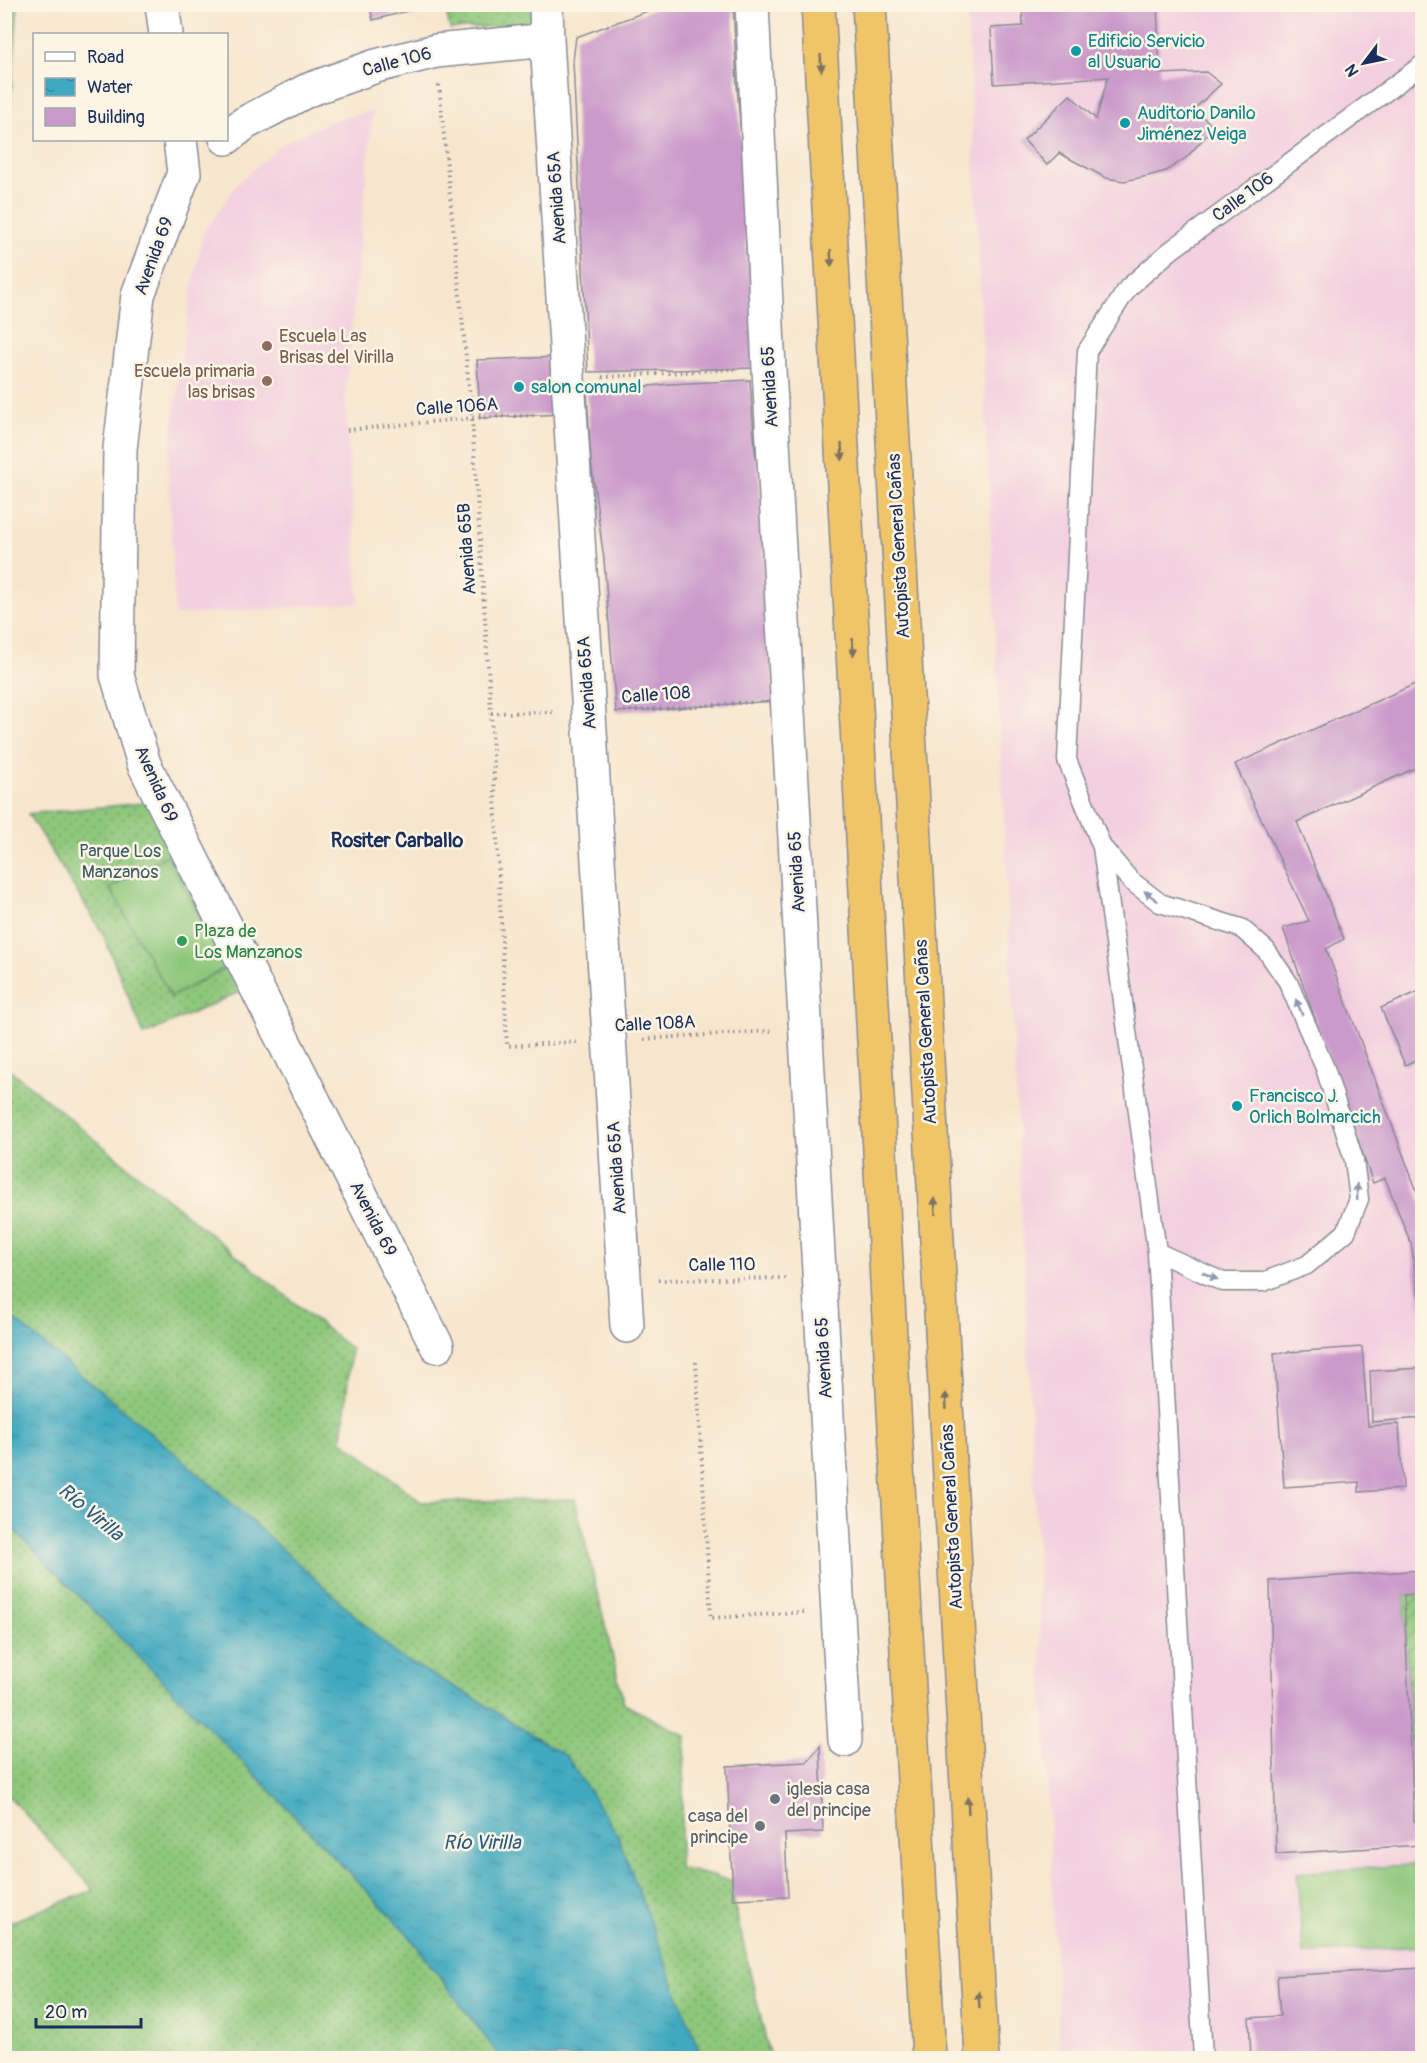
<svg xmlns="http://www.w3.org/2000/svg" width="1427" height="2063" font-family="Pangolin,sans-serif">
<defs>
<pattern id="grass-dots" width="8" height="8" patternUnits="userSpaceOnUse" patternTransform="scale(1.5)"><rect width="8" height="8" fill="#8ec77b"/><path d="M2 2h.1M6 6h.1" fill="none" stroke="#73a268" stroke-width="1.8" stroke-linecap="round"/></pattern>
<pattern id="garden-furrows" width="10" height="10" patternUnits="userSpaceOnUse" patternTransform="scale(1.5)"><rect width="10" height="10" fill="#8ec77b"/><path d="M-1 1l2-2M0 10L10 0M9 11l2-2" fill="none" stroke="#73a268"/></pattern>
<pattern id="water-ripples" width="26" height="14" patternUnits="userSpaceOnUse" patternTransform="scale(1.5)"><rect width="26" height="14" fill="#3fa9bf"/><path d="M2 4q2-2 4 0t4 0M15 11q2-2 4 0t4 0" fill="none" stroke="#348a9e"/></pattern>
</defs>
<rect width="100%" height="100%" fill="#fcf5e5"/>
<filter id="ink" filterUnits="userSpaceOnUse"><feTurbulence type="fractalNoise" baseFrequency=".0167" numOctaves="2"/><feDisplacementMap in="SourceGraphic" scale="12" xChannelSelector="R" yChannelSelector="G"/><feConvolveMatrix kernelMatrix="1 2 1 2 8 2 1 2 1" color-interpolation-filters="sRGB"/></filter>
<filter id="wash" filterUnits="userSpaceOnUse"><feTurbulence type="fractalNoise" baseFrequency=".008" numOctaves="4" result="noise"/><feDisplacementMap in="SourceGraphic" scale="24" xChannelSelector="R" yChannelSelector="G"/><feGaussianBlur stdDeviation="1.35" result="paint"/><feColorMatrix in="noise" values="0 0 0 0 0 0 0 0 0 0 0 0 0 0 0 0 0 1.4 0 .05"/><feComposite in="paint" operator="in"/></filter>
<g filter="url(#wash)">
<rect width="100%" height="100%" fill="#f7e6cd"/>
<path fill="#f3cfdf" d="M967 5H1422V2058H1060Z
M373 110 345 394 359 603 175 615 168 462 190 298 203 234 237 184 281 145 326 123Z"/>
<path fill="url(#grass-dots)" stroke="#547b6c" stroke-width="1.5" d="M5 4 18 5 5 177 4 5Z
M445 5H532L534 24 450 29Z
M153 802 244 990 144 1035 102 932 28 814Z
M4 1065 351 1349 342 1440 421 1502 575 1499 624 1704 686 1736 679 1868 733 1881V1899L770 2058H702L671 1979 476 1699 398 1656 331 1593 182 1459 5 1312Z
M5 1521 275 1795 407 1933 501 2058H5V1924L94 1890 5 1792Z"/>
<path fill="url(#garden-furrows)" stroke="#547b6c" stroke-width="1.5" d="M1422 1594V1821H1414L1404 1595Z"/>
<path fill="#8ec77b" stroke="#547b6c" stroke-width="1.5" d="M167 855 227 967 171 997 110 888Z
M1422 1864V1946L1303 1954 1297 1873Z"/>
<path fill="url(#water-ripples)" stroke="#2d6c8e" stroke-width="1.5" d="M5 1312 182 1459 331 1593 398 1656 476 1699 567 1757 617 1834 702 2058H501L407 1933 275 1795 5 1521Z"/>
<g id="blocks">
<path fill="#ca9acb" d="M369 4H431V5L373 20Z
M667 4H733L737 86 742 147 747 263H752L756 368 588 372 573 61 576 37Z
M1022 4H1157L1160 74 1206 72 1221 84 1194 109 1214 127 1187 157 1166 171 1148 176 1124 181 1106 178 1059 153 1047 165 1024 140 1070 95 1096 119 1108 77 994 84 991 28 1023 26Z
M558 357 561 414 480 418 477 360Z
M750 380 755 450 760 481 775 701 616 712 604 560 591 461 587 392 670 384Z
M1422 681V765L1297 822 1344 939 1326 949 1422 1205 1421 1312 1411 1244 1385 1178 1373 1183 1283 928 1309 921 1235 764Z
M1422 972V987L1417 975Z
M1422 990V1057L1405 1065 1381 1008Z
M1362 1347 1368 1426 1399 1424 1403 1489 1359 1492V1482L1284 1487 1274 1353Z
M1422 1368V1418L1372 1422 1370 1371Z
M1422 1570V1594L1404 1595 1414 1821H1422V1845L1276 1854 1270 1581Z
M820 1746 823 1832 785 1834 788 1897 733 1899 727 1766 807 1762Z
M1422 1968V2058H1251L1249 2018 1280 2016 1277 1976Z"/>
</g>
</g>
<g filter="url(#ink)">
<use href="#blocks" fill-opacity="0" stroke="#898a96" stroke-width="1.5"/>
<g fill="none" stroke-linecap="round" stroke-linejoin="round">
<g stroke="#898a96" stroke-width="21">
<path id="service" d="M1103 848 1130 880 1160 903 1241 928 1266 950 1288 982 1325 1068 1354 1160 1359 1199 1346 1232 1307 1265 1263 1282H1223L1157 1252
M1203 2058 1157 1252 1102 847 1067 760 1087 351 1128 288 1170 251 1422 65"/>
</g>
<g stroke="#898a96" stroke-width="36">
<path id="minor" d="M162 4 166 34
M546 4 547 40 627 1326
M752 4 769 369 845 1740
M226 138 245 123 308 90 376 66 436 51 547 40
M180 140 184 173 138 295 120 449 117 675 144 764 437 1346"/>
</g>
<g stroke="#898a96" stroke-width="36">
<path id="trunk" d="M818 4 929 2058
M869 4 982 2058"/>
</g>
<path stroke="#898a96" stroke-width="4" stroke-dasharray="1.5 4.5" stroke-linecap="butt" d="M439 85 472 418 491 713 507 1046 577 1042
M602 377 735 369
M347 430 472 418 536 415
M624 711 754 702
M491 713 557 712
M644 1039 771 1031
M658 1280 786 1278
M696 1362 711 1618 804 1612"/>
<use href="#service" stroke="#fff" stroke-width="18"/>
<use href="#minor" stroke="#fff" stroke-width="33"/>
<use href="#trunk" stroke="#f0c469" stroke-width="33"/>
</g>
<defs><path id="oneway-solid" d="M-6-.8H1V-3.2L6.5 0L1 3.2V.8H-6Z" transform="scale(1.5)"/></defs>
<g fill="#7b7263">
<use href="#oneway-solid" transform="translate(821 63) rotate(87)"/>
<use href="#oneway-solid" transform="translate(831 258) rotate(87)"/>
<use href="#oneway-solid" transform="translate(842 452) rotate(87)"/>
<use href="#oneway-solid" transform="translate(853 647) rotate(87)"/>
<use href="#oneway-solid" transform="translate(935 1206) rotate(-93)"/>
<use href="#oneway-solid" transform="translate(946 1401) rotate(-93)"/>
<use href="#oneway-solid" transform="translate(968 1805) rotate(-93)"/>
<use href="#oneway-solid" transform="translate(979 2000) rotate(-93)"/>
</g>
<g fill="#8d97ae">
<use href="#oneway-solid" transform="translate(1151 896) rotate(-143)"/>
<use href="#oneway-solid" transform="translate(1299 1007) rotate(-113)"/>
<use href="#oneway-solid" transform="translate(1357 1192) rotate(-92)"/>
<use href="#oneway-solid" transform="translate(1210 1276) rotate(25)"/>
</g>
</g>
<g fill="#0f9aa8" stroke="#fcf5e5" stroke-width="2">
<circle cx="1076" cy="51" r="6"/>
<circle cx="1125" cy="123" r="6"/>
<circle cx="519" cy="387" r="6"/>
<circle cx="1237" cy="1106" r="6"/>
</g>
<g fill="#8d6e63" stroke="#fcf5e5" stroke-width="2">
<circle cx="267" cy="346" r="6"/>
<circle cx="267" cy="381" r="6"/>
</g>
<circle fill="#2e9e5b" stroke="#fcf5e5" stroke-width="2" cx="182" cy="941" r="6"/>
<g fill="#6b7280" stroke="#fcf5e5" stroke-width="2">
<circle cx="775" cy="1799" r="6"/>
<circle cx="760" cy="1826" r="6"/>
</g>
<g text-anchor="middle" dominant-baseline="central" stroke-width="5" stroke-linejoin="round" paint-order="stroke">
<g font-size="18" fill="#0d838f" stroke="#fcf5e5" text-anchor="start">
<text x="1088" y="41">Edificio Servicio<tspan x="1088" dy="21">al Usuario</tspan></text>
<text x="1137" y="113">Auditorio Danilo<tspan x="1137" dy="21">Jiménez Veiga</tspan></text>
<text x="531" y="387">salon comunal</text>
<text x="1249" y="1096">Francisco J.<tspan x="1249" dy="21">Orlich Bolmarcich</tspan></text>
</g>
<g font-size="18" fill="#1b2f5e" stroke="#fcf5e5">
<text transform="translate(397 62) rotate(-15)">Calle 106</text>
<text transform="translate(1243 197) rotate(-36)">Calle 106</text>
<text transform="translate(557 198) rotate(-94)">Avenida 65A</text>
<text transform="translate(154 256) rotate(-70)">Avenida 69</text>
<text transform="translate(770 387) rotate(-93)">Avenida 65</text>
<text transform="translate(457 407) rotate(-4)">Calle 106A</text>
<text transform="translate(899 546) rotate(-93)">Autopista General Cañas</text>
<text transform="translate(467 549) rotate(-94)">Avenida 65B</text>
<text transform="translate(587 683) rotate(-94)">Avenida 65A</text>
<text transform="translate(656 695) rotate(-4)">Calle 108</text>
<text transform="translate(156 784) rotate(66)">Avenida 69</text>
<text transform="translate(797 872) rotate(-93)">Avenida 65</text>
<text transform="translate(655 1024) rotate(-3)">Calle 108A</text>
<text transform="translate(926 1032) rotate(-93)">Autopista General Cañas</text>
<text transform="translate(617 1168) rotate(-94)">Avenida 65A</text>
<text transform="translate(373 1219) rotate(63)">Avenida 69</text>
<text transform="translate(722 1265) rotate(-1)">Calle 110</text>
<text transform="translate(824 1358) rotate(-93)">Avenida 65</text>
<text transform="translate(952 1517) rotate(-93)">Autopista General Cañas</text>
</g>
<g font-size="18" fill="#785e54" stroke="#fcf5e5" text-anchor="start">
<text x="279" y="336">Escuela Las<tspan x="279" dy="21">Brisas del Virilla</tspan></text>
<text x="255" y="371" text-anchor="end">Escuela primaria<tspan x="255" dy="21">las brisas</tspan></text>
</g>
<g font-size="18" fill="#3e5d67" stroke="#fcf5e5">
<text x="120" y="851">Parque Los<tspan x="120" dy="21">Manzanos</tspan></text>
</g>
<g font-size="18" fill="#27864d" stroke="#fcf5e5" text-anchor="start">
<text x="194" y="931">Plaza de<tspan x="194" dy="21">Los Manzanos</tspan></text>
</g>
<g font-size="18" fill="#5b616d" stroke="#fcf5e5" text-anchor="start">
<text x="787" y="1789">iglesia casa<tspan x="787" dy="21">del principe</tspan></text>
<text x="748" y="1816" text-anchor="end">casa del<tspan x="748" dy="21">principe</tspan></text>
</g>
<g font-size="20" font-weight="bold" fill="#1b2f5e" stroke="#fcf5e5">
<text x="397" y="840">Rositer Carballo</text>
</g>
<g font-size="20" font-style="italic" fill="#285a80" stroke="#fcf5e5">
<text transform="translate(91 1512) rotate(40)">Río Virilla</text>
<text x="482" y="1842">Río Virilla</text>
</g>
</g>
<rect width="1427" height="2063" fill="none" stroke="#fcf5e5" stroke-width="24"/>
<rect x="33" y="33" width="195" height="108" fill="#fcf5e5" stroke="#a2a6af" stroke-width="1.5"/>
<rect x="45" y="52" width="30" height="9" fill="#ffffff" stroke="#a2a6af" stroke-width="1.5"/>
<text x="87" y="63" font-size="18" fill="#1b2f5e">Road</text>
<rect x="45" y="78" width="30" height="18" fill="url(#water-ripples)" stroke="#a2a6af" stroke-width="1.5"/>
<text x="87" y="93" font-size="18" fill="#1b2f5e">Water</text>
<rect x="45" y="108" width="30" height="18" fill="#ca9acb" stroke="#a2a6af" stroke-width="1.5"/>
<text x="87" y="123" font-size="18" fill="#1b2f5e">Building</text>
<g transform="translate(1364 63) rotate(238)" stroke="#fcf5e5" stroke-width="4.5" paint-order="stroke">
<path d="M0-4.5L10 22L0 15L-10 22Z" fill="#1b2f5e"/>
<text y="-9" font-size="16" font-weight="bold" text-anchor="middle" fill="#1b2f5e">N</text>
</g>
<path d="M36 2018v9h105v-9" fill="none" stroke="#1b2f5e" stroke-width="3"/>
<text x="45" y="2018" font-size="18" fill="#1b2f5e" stroke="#fcf5e5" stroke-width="4.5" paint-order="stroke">20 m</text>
</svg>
